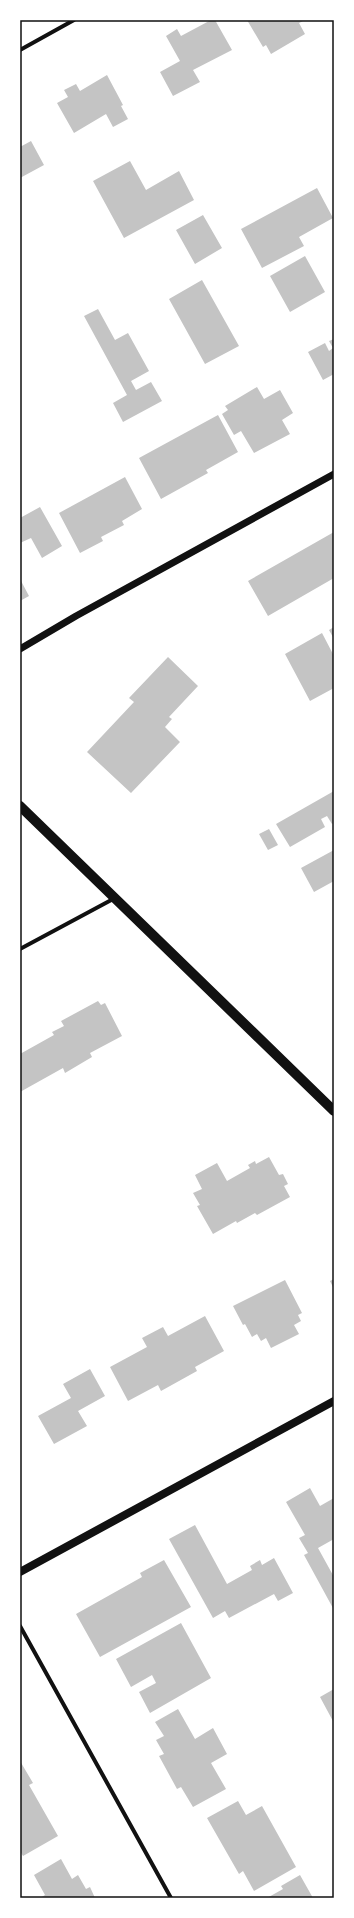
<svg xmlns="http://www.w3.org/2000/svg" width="354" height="1918" font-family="'Open Sans',sans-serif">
<rect width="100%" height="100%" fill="#fff"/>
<path fill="#c4c4c4" d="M211 20H215L232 50 193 70 200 82 173 96 160 72 180 61 166 36 177 29 181 36Z
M247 20H305L299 23 305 34 271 54 266 45 263 47Z
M107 75 123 105 121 106 128 119 113 127 106 114 74 133 57 103 68 97 64 90 76 84 80 91Z
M31 141 44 165 20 178V147Z
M130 161 146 190 179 171 194 200 124 238 93 181Z
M317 188 333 218 299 237 304 246 262 268 241 229Z
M203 215 222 248 195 264 176 230Z
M305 256 325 292 290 312 270 276Z
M202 280 239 346 205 364 169 299Z
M98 309 115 340 128 333 149 371 131 381 136 390 151 382 162 401 123 422 113 403 127 395 84 316Z
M334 339V374L323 380 308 352 325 343 329 351 333 348 329 341Z
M257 387 264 399 280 390 293 413 282 420 290 434 254 453 241 431 234 435 222 414 228 410 225 406Z
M218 415 238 452 206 470 208 473 161 499 139 458Z
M125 477 142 509 122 521 124 525 101 537 103 541 80 553 59 513Z
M40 507 62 546 42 558 31 538 20 543V518Z
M334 532V578L268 616 248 581Z
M20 579 29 596 20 601Z
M334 627V639L329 630Z
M322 633 334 656V688L310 701 285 654Z
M168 657 198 686 169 717 172 719 165 727 180 742 131 793 87 752 134 702 129 698Z
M334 791V823L332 824 327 816 321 819 325 827 290 847 276 824Z
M269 829 278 845 268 850 259 834Z
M334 850V881L314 892 301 868Z
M98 1001 101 1005 105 1003 122 1036 90 1053 92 1057 65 1073 63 1068 20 1092V1054L54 1035 52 1032 64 1026 61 1021Z
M269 1157 279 1175 283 1174 288 1184 284 1186 290 1197 257 1215 255 1213 237 1223 236 1221 213 1234 197 1206 200 1205 193 1193 202 1189 195 1175 217 1163 227 1181 250 1168 248 1165 255 1161 256 1164Z
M334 1279V1289L330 1281Z
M285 1280 302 1313 298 1315 301 1321 294 1325 299 1334 271 1348 266 1338 261 1341 257 1334 252 1337 245 1324 243 1325 233 1306Z
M205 1316 224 1351 195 1367 197 1371 161 1391 158 1385 128 1401 110 1367 147 1347 142 1338 163 1327 168 1336Z
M90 1369 105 1396 78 1411 87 1426 54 1444 38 1416 71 1398 63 1384Z
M310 1488 320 1506 334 1498V1539L318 1548 334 1577V1610L304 1555 308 1553 299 1538 305 1535 286 1502Z
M195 1525 227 1584 252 1570 250 1566 260 1560 262 1565 274 1558 293 1593 278 1601 274 1594 229 1618 225 1611 213 1618 169 1539Z
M164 1560 191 1607 100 1657 76 1614 142 1577 140 1573Z
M181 1623 211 1678 150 1713 139 1692 156 1683 152 1675 131 1687 116 1659Z
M334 1689V1723L320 1697Z
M178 1709 195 1739 213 1728 227 1754 211 1763 226 1789 193 1807 181 1787 177 1789 159 1756 164 1754 156 1740 164 1736 155 1722Z
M20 1761 33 1783 29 1785 58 1836 23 1856 20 1851Z
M238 1801 246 1815 262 1806 296 1867 254 1891 243 1871 239 1874 207 1818Z
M61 1859 72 1879 78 1875 86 1889 90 1887 95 1898H40L45 1895 34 1875Z
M300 1875 313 1898H267L283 1889 281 1886Z"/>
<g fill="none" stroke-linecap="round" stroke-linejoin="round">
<path stroke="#111" stroke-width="4" d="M20 50 74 20
M20 949 115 898
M20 1626 171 1898"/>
<path stroke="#111" stroke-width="7" d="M20 649 76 616 334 474"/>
<path stroke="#111" stroke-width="8" d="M20 1572 334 1401"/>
<path stroke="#111" stroke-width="10" d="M20 806 334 1111"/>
</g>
<rect width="354" height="1918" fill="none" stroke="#ffffff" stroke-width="42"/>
<rect x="21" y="21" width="312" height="1876" fill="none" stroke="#111" stroke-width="1.5"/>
</svg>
